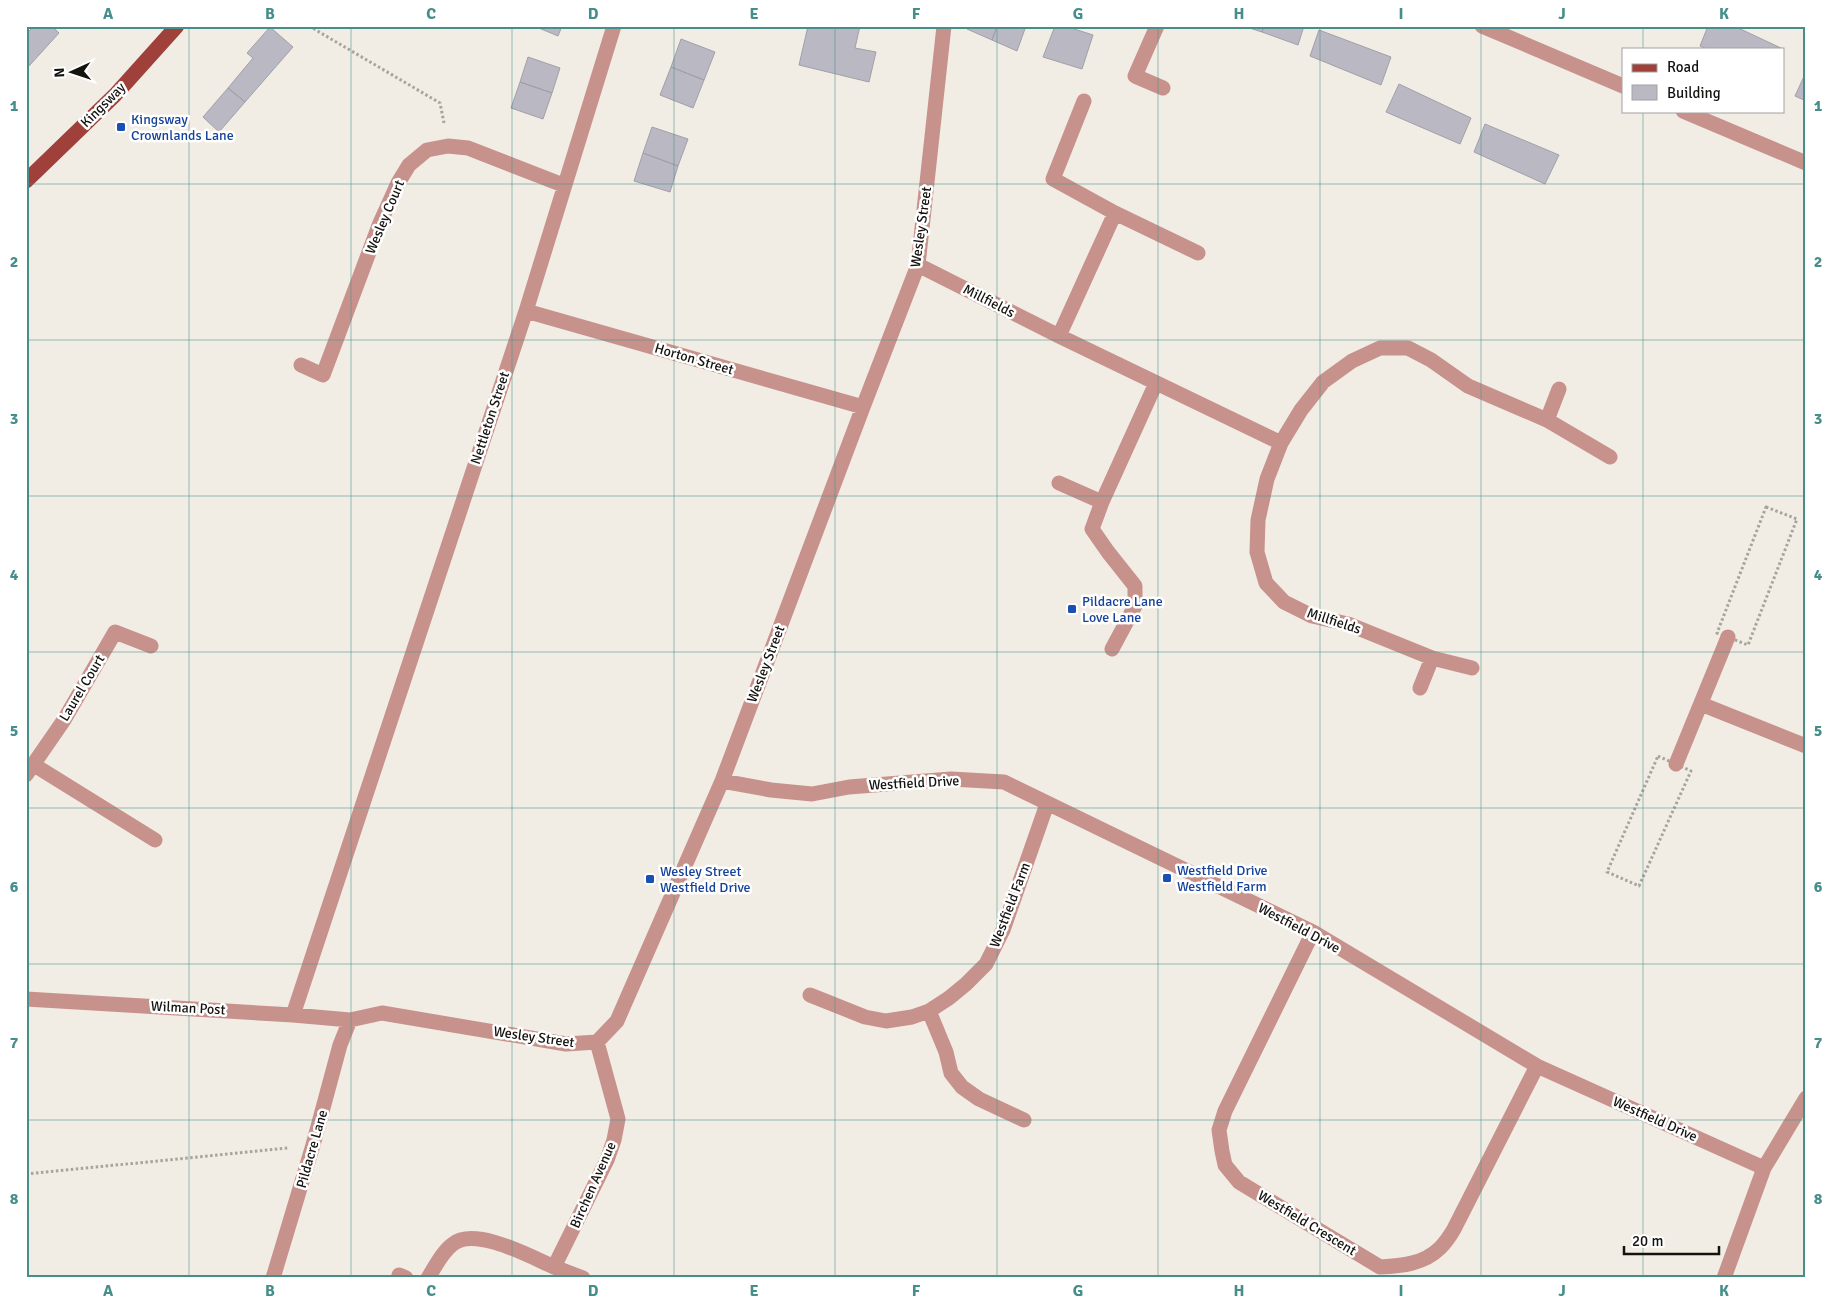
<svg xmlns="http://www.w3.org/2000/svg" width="1832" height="1304" font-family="Signika,sans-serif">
<rect width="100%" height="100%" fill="#f1ede4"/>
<path fill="#bab9c3" stroke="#a1a0a9" d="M34 26H52L59 33 29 66 26 63V34Z
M534 26H562L558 36Z
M808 26H860L855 48 876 52 869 82 799 65Z
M968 26H997L992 40 967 29Z
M997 26H1026L1017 51 992 40Z
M1055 26H1065L1093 35 1082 69 1043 57Z
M1243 26H1264L1262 32Z
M1264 26H1304L1298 45 1262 32Z
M1708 26H1734L1783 49H1707L1700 46Z
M270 27 293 47 245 102 228 88 253 58 247 53Z
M1319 30 1391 57 1381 85 1310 56Z
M681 39 715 52 704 80 671 67Z
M528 57 560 68 552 93 520 82Z
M671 67 704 80 693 108 660 95Z
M1806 72V101L1795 96Z
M520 82 552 93 543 119 511 108Z
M1399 84 1471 118 1460 144 1386 112Z
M228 88 245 102 219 132 203 117Z
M1485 124 1559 155 1545 184 1474 152Z
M652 127 688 139 678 166 643 153Z
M643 153 678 166 670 192 634 181Z"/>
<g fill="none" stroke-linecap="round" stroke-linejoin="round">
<path stroke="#a7a49d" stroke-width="3" stroke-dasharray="2.5 2.5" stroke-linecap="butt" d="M309 26 440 103 444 123
M1766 507 1797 519 1748 645 1717 633Z
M1658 756 1691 771 1639 886 1607 872Z
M26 1174 288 1148"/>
<path stroke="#c8928c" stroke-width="15" d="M1157 26 1135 76 1163 88
M1482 26 1623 86
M1084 101 1053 179 1115 213 1198 253
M1683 111 1806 163
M918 265 1059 336 1281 443
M526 311 863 407
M1059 336 1115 213
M301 365 323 375 380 223 398 183 409 165 427 150 448 146 468 148 563 185
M1547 420 1559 389
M1059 483 1102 502 1156 383
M1102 502 1092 529 1108 552 1135 586V606L1112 649
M1472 668 1432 658 1348 624 1312 616 1284 602 1266 583 1257 552 1258 520 1267 479 1281 443 1301 410 1323 382 1352 361 1380 348H1408L1431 360 1468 386 1547 420 1610 457
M1420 688 1432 658
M1701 704 1806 746
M1676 764 1728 637
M34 765 155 840
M26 775 64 720 115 632 151 646
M722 781 771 790 812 794 849 787 951 779 1004 782 1313 932 1537 1066 1764 1168
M1313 932 1225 1111 1219 1130 1222 1151 1225 1165 1239 1182 1380 1267C1401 1266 1424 1264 1440 1248 1445 1243 1450 1236 1454 1229L1537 1066
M810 995 865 1017 886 1021 912 1017 929 1011 949 998 966 984 986 964 1003 930 1047 804
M26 999 293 1015 350 1020 382 1013 566 1044 597 1042 617 1021 722 781 863 407 918 265 944 26
M929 1011 946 1052 951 1073 962 1087 979 1099 1024 1120
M293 1015 526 311 614 26
M399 1275 406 1278
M273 1278 313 1145 340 1045 350 1020
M428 1278C435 1267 442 1252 453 1244 475 1226 531 1257 554 1267
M583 1278 554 1267 607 1160 614 1140 618 1119 597 1042
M1724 1278 1764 1168 1806 1098"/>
<path stroke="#9f403b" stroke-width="15" d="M26 181 115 95 177 26"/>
</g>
<path fill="none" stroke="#468e8a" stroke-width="1" stroke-opacity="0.55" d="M189 26V1278M351 26V1278M512 26V1278M674 26V1278M835 26V1278M997 26V1278M1158 26V1278M1320 26V1278M1481 26V1278M1643 26V49M1643 111V1278M26 184H1806M26 340H1806M26 496H1806M26 652H1806M26 808H1806M26 964H1806M26 1120H1806"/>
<g fill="#1a4fb4" stroke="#fff" stroke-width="2">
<rect x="116" y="122" width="10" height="10" rx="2.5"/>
<rect x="1067" y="604" width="10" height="10" rx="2.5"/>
<rect x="1162" y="873" width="10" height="10" rx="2.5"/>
<rect x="645" y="874" width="10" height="10" rx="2.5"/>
</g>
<g text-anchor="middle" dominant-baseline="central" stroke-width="5" stroke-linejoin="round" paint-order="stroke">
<g font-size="14" fill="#141310" stroke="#fff">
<text transform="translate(103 105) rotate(-45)">Kingsway</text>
<text transform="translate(385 217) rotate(-67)">Wesley Court</text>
<text transform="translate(921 227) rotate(-82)">Wesley Street</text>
<text transform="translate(989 301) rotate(27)">Millfields</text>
<text transform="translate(694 359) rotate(16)">Horton Street</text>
<text transform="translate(490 418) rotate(-72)">Nettleton Street</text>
<text transform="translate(1334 621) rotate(18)">Millfields</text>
<text transform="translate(766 664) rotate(-69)">Wesley Street</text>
<text transform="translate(82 688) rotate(-59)">Laurel Court</text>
<text transform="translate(914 783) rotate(-3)">Westfield Drive</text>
<text transform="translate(1010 905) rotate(-69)">Westfield Farm</text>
<text transform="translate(1299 928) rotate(28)">Westfield Drive</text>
<text transform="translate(188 1008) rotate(3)">Wilman Post</text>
<text transform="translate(534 1037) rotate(8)">Wesley Street</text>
<text transform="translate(1655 1119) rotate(24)">Westfield Drive</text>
<text transform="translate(312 1149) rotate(-74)">Pildacre Lane</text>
<text transform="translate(593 1185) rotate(-66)">Birchen Avenue</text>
<text transform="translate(1307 1223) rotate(31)">Westfield Crescent</text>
</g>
<g font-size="14" fill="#164399" stroke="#fff" text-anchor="start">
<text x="131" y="119">Kingsway<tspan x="131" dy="16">Crownlands Lane</tspan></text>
<text x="1082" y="601">Pildacre Lane<tspan x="1082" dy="16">Love Lane</tspan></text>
<text x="1177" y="870">Westfield Drive<tspan x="1177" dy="16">Westfield Farm</tspan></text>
<text x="660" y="871">Wesley Street<tspan x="660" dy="16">Westfield Drive</tspan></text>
</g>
</g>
<rect width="1832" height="1304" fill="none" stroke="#ffffff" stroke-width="55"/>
<rect x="1622" y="48" width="162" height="65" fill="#ffffff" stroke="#a1a19f"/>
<rect x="1632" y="64" width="25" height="8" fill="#9f403b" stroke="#a1a19f"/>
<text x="1667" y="72" font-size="15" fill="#141310">Road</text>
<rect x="1632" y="85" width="25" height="15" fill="#bab9c3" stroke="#a1a19f"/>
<text x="1667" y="98" font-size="15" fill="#141310">Building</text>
<g transform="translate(72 72) rotate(267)" stroke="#ffffff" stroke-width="4" paint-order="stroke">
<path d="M0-4L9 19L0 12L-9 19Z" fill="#141310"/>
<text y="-8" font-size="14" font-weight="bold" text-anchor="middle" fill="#141310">N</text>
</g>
<path d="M1624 1246v8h95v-8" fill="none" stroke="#141310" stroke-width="2.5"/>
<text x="1632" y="1246" font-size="15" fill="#141310" stroke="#ffffff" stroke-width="4" paint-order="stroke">20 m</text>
<rect x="28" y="28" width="1776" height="1248" fill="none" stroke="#468e8a" stroke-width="2"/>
<g font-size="16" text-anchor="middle" font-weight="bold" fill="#468e8a">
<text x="108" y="19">A</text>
<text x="270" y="19">B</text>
<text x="431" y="19">C</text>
<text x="593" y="19">D</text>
<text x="754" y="19">E</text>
<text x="916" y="19">F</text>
<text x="1078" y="19">G</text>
<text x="1239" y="19">H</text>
<text x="1401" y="19">I</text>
<text x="1562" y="19">J</text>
<text x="1724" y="19">K</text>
<text x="14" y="111">1</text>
<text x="1818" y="111">1</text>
<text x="14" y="267">2</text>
<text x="1818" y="267">2</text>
<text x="14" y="424">3</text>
<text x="1818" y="424">3</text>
<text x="14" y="580">4</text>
<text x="1818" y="580">4</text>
<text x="14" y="736">5</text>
<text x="1818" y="736">5</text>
<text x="14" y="892">6</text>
<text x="1818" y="892">6</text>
<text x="14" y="1048">7</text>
<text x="1818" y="1048">7</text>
<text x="14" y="1204">8</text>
<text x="1818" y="1204">8</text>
<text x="108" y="1296">A</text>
<text x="270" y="1296">B</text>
<text x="431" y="1296">C</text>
<text x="593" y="1296">D</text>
<text x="754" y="1296">E</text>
<text x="916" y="1296">F</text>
<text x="1078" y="1296">G</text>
<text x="1239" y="1296">H</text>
<text x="1401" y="1296">I</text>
<text x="1562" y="1296">J</text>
<text x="1724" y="1296">K</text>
</g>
</svg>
